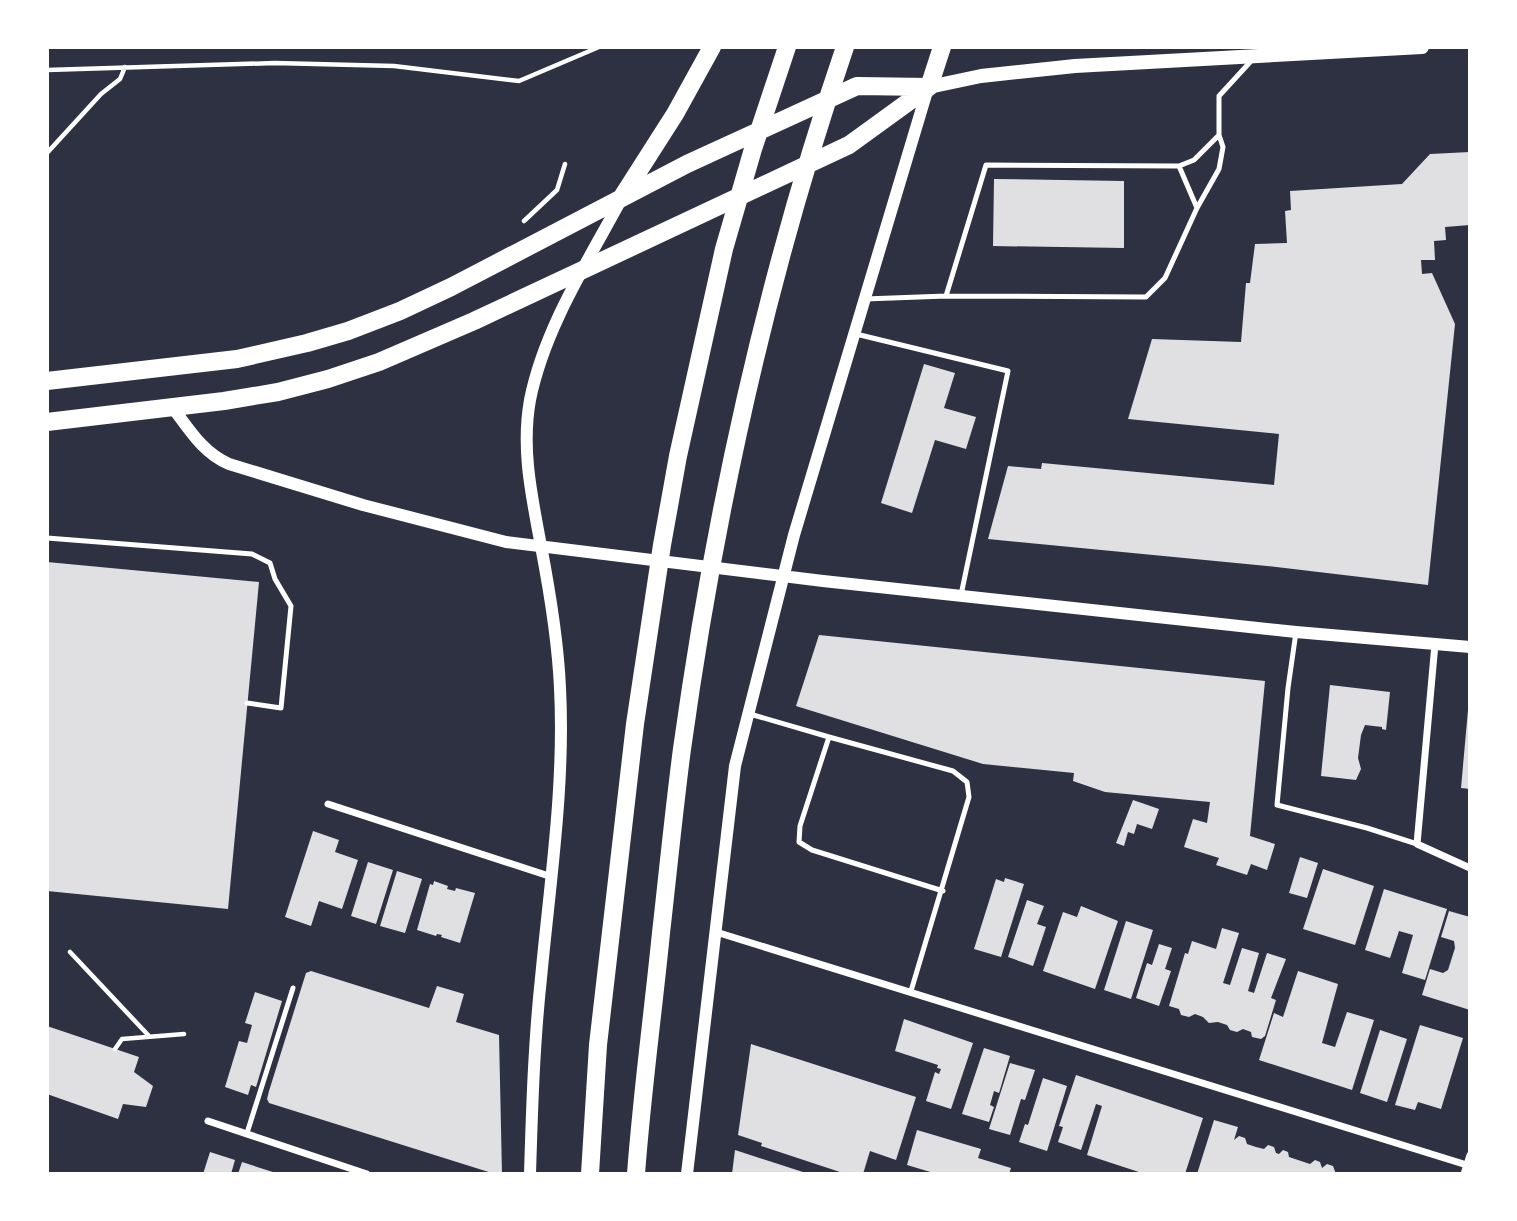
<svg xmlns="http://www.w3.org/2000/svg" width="1517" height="1221" font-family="'IBM Plex Sans',sans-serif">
<rect width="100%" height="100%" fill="#2d3142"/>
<path fill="#e0e0e3" d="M1470 152V225L1445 227 1446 240 1434 241 1435 260H1421L1422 274 1432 273 1455 324 1428 585 1267 566 988 539 1008 466 1041 469 1042 463 1274 485 1279 434 1128 419 1152 339 1241 342 1246 283H1250L1255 244 1287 243 1285 211 1291 210 1290 191 1402 184 1430 154Z
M994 179 1124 181V248L993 246Z
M924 364 955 373 944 408 976 417 966 449 935 440 912 513 881 503Z
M47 562 259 582 228 909 47 891Z
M819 635 1265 681 1250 836 1275 844 1267 870 1251 864 1247 875 1216 865 1219 858 1184 847 1193 819 1207 823 1210 802 1105 792 1073 781 1074 773 983 764 796 706Z
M1330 685 1390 692 1386 730 1382 729V727L1365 725 1361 735 1358 758 1361 769 1356 780 1321 776Z
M1468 710H1470V789L1461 788Z
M1133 800 1159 809 1152 829 1137 824 1134 834 1128 832 1124 846 1116 843Z
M313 831 339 840 335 852 358 860 342 909 319 901 311 926 285 917Z
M1300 857 1318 863 1307 898 1289 893Z
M368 862 393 870 376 924 351 916Z
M1323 869 1374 886 1355 945 1303 929Z
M397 871 422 879 405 933 380 926Z
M1005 878 1024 884 1001 957 974 949 996 879 1004 882Z
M434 881 448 886 447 889 455 891 456 888 475 893 460 943 441 937 442 935 437 934 436 936 417 930 430 884 433 885Z
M1384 889 1447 909 1425 980 1402 973 1413 935 1399 931 1390 958 1365 950Z
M1027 900 1044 906 1037 924 1046 927 1033 966 1008 957Z
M1081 906 1118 921 1095 989 1043 971 1063 912 1077 917Z
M1449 911 1470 917V1010L1422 995 1430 969 1443 973 1448 970 1455 948 1454 941 1441 937Z
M1126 921 1153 930 1131 999 1104 990Z
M1222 928 1239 933 1223 983 1230 985 1242 948 1259 953 1248 991 1254 993 1267 953 1286 959 1271 998 1276 1000 1265 1036 1261 1039 1252 1037 1251 1032 1243 1029 1237 1032 1230 1030 1227 1025 1218 1022 1209 1023 1203 1017 1195 1014 1189 1017 1181 1015 1179 1009 1169 1006 1185 953 1188 954 1192 941 1216 949Z
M1159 944 1172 948 1165 969 1171 971 1159 1006 1136 998 1147 963 1152 965Z
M311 971 429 1008 437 986 464 994 456 1022 499 1035 502 1174H495L269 1103 267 1099 269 1091 306 973Z
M1298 971 1338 984 1322 1043 1335 1047 1347 1012 1374 1020 1352 1090 1259 1060 1274 1013 1283 1017Z
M255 992 282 1001 256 1087 251 1085 248 1095 225 1087 239 1041 247 1043 252 1025 245 1023Z
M904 1019 973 1043 951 1109 926 1101 935 1072 939 1074 941 1069 937 1068 938 1065 895 1051Z
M1420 1025 1463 1038 1441 1109 1418 1102 1415 1110 1395 1105Z
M47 1026 139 1057 134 1072 153 1086 146 1107 123 1104 118 1119 47 1094Z
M1380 1030 1407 1039 1387 1102 1360 1093Z
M751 1044 916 1097 896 1160 870 1151 863 1174H846L761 1146 762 1143 738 1135Z
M984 1048 1010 1056 999 1093 994 1091 990 1105 994 1107 989 1122 962 1114Z
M1010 1063 1035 1070 1025 1100 1021 1099 1010 1135 989 1129Z
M1076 1075 1203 1118 1185 1174H1145L1087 1155 1102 1106 1096 1104 1081 1150 1058 1142 1063 1127 1059 1126Z
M1043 1078 1067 1086 1047 1151 1019 1142 1025 1124 1028 1125Z
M1214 1120 1238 1127 1234 1140 1239 1136 1245 1138 1247 1144 1256 1147 1264 1149 1268 1145 1274 1147 1276 1153 1279 1154 1283 1150 1288 1152 1289 1157 1310 1164 1315 1160 1320 1162 1322 1168 1327 1164 1333 1166 1336 1174H1197Z
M917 1130 981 1149 978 1158 1011 1168 1009 1174H937L907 1165Z
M735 1150 806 1173V1174H732Z
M210 1152 235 1160 231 1174H203Z
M242 1162 276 1173V1174H238Z"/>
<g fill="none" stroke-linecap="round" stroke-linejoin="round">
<path stroke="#fff" stroke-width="4.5" d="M47 70 275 63 394 66 519 81 599 47
M47 153 101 94 120 79 125 67
M524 221 557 190 565 164
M70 952 149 1036
M115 1049 122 1039 184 1034"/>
<path stroke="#fff" stroke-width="5" d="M1219 135V96L1252 60
M1179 166 1197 208
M865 299 946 296 1146 297 1165 278 1197 208 1219 169 1223 147 1219 135 1194 160 1179 166 986 165 946 296
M856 334 1008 371 961 595
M47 538 252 554 270 563 275 579 291 606 281 708 247 703
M1296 632 1288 688 1277 805 1367 828 1417 844
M750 714 829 737
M911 991 969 797 967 782 953 771 829 737 800 826 799 842 812 850 943 891
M247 1133 293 988"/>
<path stroke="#fff" stroke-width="7" d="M1435 644 1417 844 1470 868
M328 804 552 877
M716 932 1470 1166
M208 1121 367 1174
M1464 1174 1470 1155"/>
<path stroke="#fff" stroke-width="12" d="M173 408C189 429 203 453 229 464L363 505 506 542 823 581 1296 632 1470 647
M530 1174C532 1108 534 1043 541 978 550 882 565 785 560 688 558 641 550 593 541 546 532 497 521 450 530 400 544 329 588 261 622 198
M687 1174 735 766 794 535 928 88"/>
<path stroke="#fff" stroke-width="14" d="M929 87 981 76 1075 66 1422 47"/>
<path stroke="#fff" stroke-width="18" d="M929 87 942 47
M622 197 675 114 712 47
M47 381 237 359 307 343 348 331 400 311 451 287 687 164 857 86 929 87
M47 422 224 401 278 392 328 379 379 362 474 321 849 145 929 87
M590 1174 598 1045 635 724 662 545 678 456 724 249 753 149 787 47
M636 1174C642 1093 653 1013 661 933 668 871 674 810 682 749 715 511 767 275 845 47"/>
</g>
<rect width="1517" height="1221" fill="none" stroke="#ffffff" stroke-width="98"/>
</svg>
